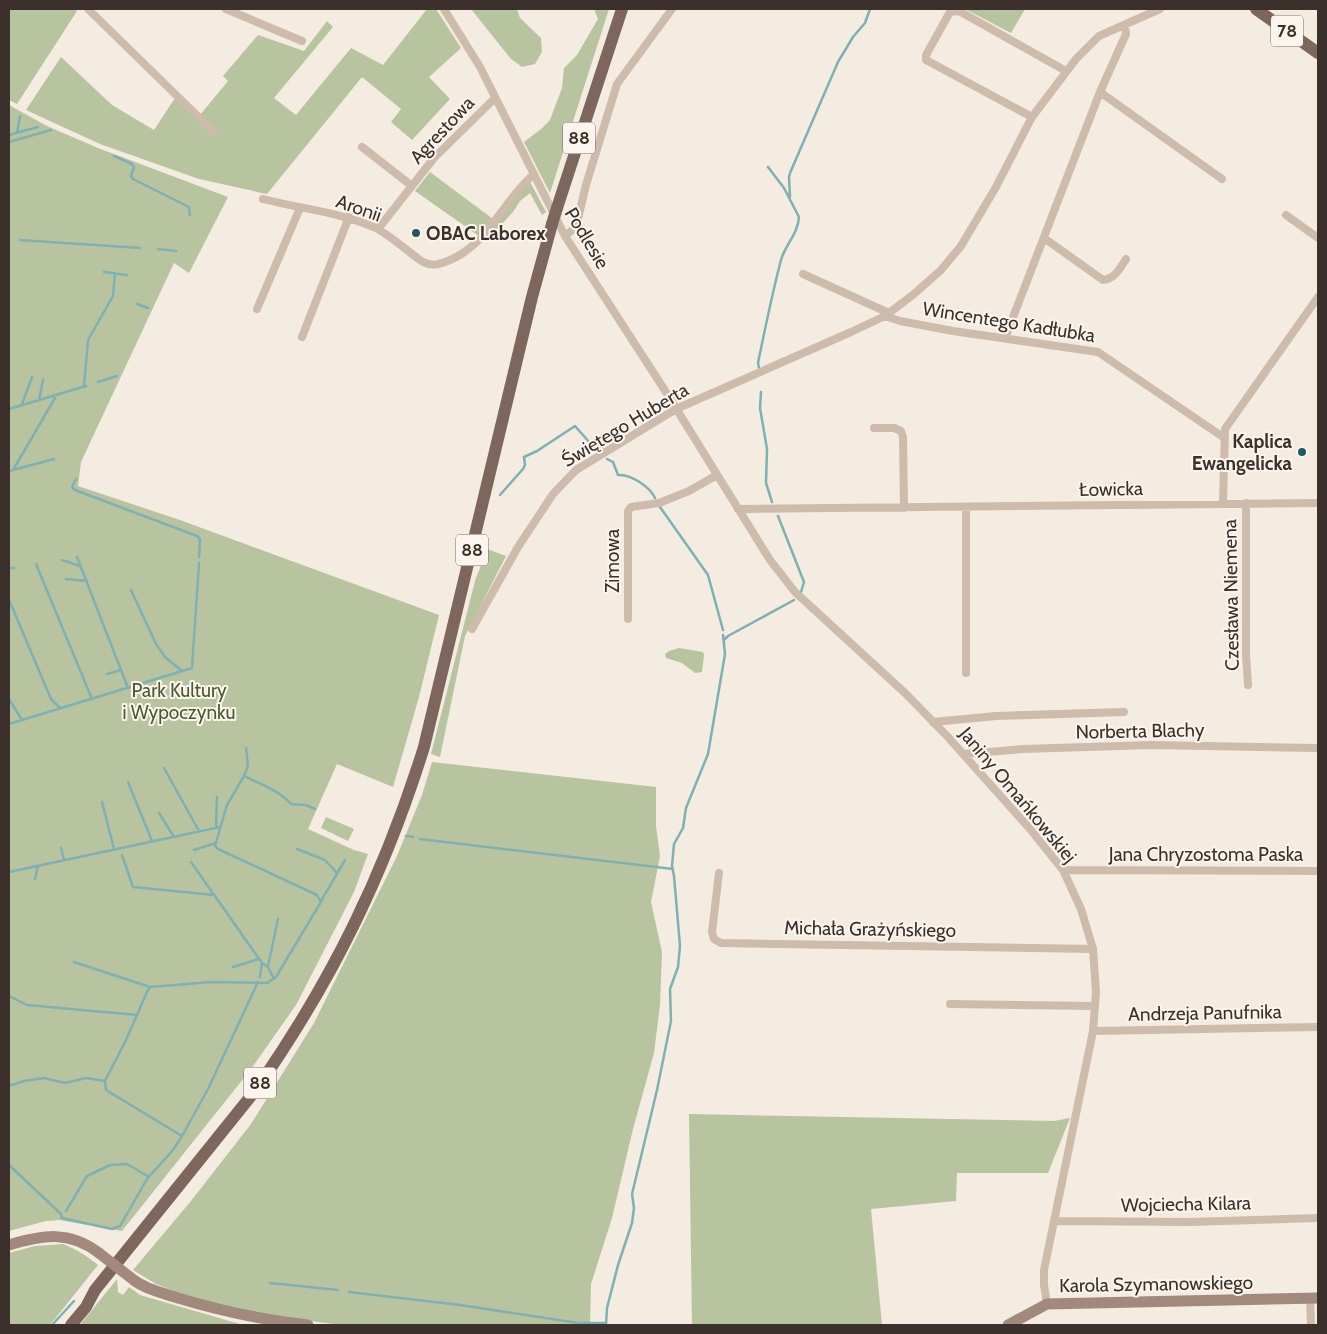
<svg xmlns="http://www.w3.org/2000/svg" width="1327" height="1334" font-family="Cabin,sans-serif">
<rect width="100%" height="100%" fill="#f4ebe1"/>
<path fill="#b8c4a0" d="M9 9H75L77 11 17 104 9 100Z
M427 9H436L461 48 429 77 450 99 412 140 391 122 401 109 362 77 267 194 199 179 100 144 26 110 61 57 112 105 154 130 175 98 200 115 228 81 223 76 258 35 304 51 327 21 333 27 274 98 296 115 351 48 383 65Z
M471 9H517L520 18 541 38 542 52 535 64 522 67 511 59Z
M594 9H609L550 193 524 142 541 129 550 120 562 88 564 68 577 55 598 19Z
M965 9H1025L1011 33Z
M9 105 47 126 98 148 228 197 189 273 174 263 81 462 78 486 180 520 439 615 419 697 393 787 337 764 308 829 354 850 368 854 354 892 296 1005 251 1069 122 1231 59 1220 46 1221 9 1231Z
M430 172 493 219 527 176 546 212 542 215 530 193 520 201 513 212 486 241 415 191Z
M487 549 506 556 465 636 440 757 431 754 475 581Z
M679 648 703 652 704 655 702 672 695 673 682 663 666 658 665 654 669 651Z
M432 762 656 787V826L660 856 651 902 662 952 660 1005 654 1053 633 1129 612 1218 591 1284 590 1325H341L249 1313 201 1301 156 1284 133 1270 191 1201 251 1124 314 1023 397 856 422 795Z
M326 817 354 829 348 841 321 828Z
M689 1114 1054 1121 1070 1118 1048 1173H957L956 1201 871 1209 882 1325H692Z
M63 1244C76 1249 87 1256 98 1265L50 1325H9V1253L35 1246Z
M117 1279 118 1292 123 1295 129 1287 140 1295 243 1325H80Z"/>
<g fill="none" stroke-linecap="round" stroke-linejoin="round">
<path stroke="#7fb0b2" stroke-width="2.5" d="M17 133 20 116
M9 135 38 127
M9 142 51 130
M114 156 132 164 134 167 131 176 133 179 189 207 190 215
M790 197 789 177 790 173 838 62 853 37 865 23 870 9
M20 240 140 248
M158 249 176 251
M104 272 127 275
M137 304 148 308
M759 368 758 363C765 329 772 294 781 260 785 245 798 234 799 217L784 188 768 167
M98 382 117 376
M84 386 88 340 113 296 115 273
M761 392 760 408 767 449 766 483 772 502
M39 400 43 380
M22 404 32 377
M9 409 86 386
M607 459 613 462 618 475C631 474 650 487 655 498
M13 470 55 398 54 395
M9 471 54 459
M76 479 72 487 75 490 197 536 200 539 199 557
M500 495 523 469 525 465 524 457 537 451 575 426 597 451
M660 507 708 575 723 630
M778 516 804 582 801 592
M77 557 128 688
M62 560 80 566
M36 564 92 699
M9 568H14
M66 579 87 581
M131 590 156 644 165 657 182 671
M9 600 51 699 60 708
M724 640 728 636 794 600
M107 674 121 670
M9 699 22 720
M9 724 192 668 199 563
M164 768 199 831
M244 776C259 783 280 791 291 804L306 805 315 809
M128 782 152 841
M102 802 114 849
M159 813 174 837
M216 828 217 797
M406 836 413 837
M420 839 673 869
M61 848 64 860
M297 849 325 860 337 873
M194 850 216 843
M122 855 133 887 214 895
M191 862 262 963 268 967 274 979
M9 872 220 827
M35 879 38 866
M321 901 345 860
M74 962 150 987
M268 966 278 919
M233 967 259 959
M260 977 262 963
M9 996 27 1005 137 1015
M9 1086 24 1081 44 1078 65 1083 86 1078 105 1081
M182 1136 106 1090 105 1081 126 1040 147 992 150 987 211 982 267 983 276 977 321 902 317 895 218 849 215 846 227 805 244 776 248 766 246 748
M9 1165 61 1214 62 1218 112 1229 120 1226 147 1179 173 1150 182 1136 208 1089 258 982
M66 1211 87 1176 110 1165 127 1164 149 1177
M270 1283 338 1290
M349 1292 460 1305 578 1323H606
M52 1325 74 1301
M606 1325 607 1308 618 1265 632 1223 634 1208 632 1194 657 1090 671 1021 670 989 678 967 680 946 674 876 672 866 674 844 683 828 686 808 708 754 725 654 723 635"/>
<path stroke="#cdbbac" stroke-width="8" d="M88 9 214 132
M226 9 302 41
M444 9 480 67 565 236 664 389 770 560 795 592 905 693 947 736 1030 829 1063 870 1081 909 1093 949 1096 992 1093 1031 1044 1270V1285L1047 1304
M1100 92 1222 179
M1032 117 926 60V55L950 12 959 11 1066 71
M362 147 412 186
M263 199C301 209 340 212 376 228 391 236 408 252 423 262 432 266 437 265 445 262 488 247 502 201 534 174
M1286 215 1318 238
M378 229 434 158 495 98
M565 236 576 227 586 185 617 84 672 9
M1044 238 1103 280C1115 279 1120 268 1126 259
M803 274 889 313
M257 309 300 208
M885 316 900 321 953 331 1098 352 1223 437
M302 337 349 217
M1005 338 1100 92 1126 34 1125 25
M874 428H894L901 431 903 437 904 508
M1223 503 1225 429 1318 297
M1246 503V655L1248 685
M738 509 1318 503
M628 619V511L631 507 659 503 689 491 717 475
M472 629 518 547 553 494 576 470 676 409 851 332 885 316 914 294 941 270 961 246 996 187 1032 117 1076 59 1099 36 1160 9
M966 673V507
M933 722 996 716 1124 712
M963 754 1023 749 1151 745 1318 748
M1063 870 1318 871
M719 873 712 932 714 939 721 943 1093 949
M950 1004 1095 1006
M1093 1031 1318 1027
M1055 1221 1189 1222 1318 1218
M1310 1299 1311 1325"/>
<path stroke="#a18a7d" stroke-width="11" d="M9 1245C43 1235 69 1230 99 1253
M135 1281C147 1290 164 1293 178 1298 221 1311 263 1320 308 1325
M1008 1325 1047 1304 1318 1298"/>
<path stroke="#7d675c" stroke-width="12" d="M1256 9 1318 53
M557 208 622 9
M71 1325 86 1307 95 1290 255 1091C332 981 384 875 424 747L532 297 552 224"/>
<path stroke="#a18a7d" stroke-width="11" d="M99 1253 135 1281"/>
<path stroke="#7d675c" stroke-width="12" d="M552 224 557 208"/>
</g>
<g fill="#1f5a5e" stroke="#fbf5ee" stroke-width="2">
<circle cx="416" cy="233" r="5"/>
<circle cx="1302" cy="452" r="5"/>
</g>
<g text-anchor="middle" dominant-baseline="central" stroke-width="4" stroke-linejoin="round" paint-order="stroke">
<g fill="#fbf5ee" stroke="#756b66" stroke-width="1">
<rect x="1271" y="15.5" width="32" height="31" rx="4"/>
<rect x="563" y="122.5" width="32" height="31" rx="4"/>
<rect x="456" y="534.5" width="32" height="31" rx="4"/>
<rect x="244" y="1067.5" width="32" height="31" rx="4"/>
</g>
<g font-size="18" font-weight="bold" fill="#3b302b">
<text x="1287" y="31">78</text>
<text x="579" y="138">88</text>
<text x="472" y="550">88</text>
<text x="260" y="1083">88</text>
</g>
<g font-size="19" fill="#3b302b" stroke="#fbf5ee">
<text transform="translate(442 130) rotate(-47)">Agrestowa</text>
<text transform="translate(359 208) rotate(19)">Aronii</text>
<text transform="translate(587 238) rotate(59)">Podlesie</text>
<text transform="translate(1009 322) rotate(9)">Wincentego Kadłubka</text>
<text transform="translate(625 425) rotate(-31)">Świętego Huberta</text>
<text transform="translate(1111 489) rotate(-1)">Łowicka</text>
<text transform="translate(612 561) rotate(-90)">Zimowa</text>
<text transform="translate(1231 595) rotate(-91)">Czesława Niemena</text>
<text transform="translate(1140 731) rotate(-1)">Norberta Blachy</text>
<text transform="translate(1018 795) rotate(50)">Janiny Omańkowskiej</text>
<text x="1206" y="854">Jana Chryzostoma Paska</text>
<text transform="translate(870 929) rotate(1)">Michała Grażyńskiego</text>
<text transform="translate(1205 1013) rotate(-1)">Andrzeja Panufnika</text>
<text transform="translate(1186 1204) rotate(-1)">Wojciecha Kilara</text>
<text transform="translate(1156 1284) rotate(-1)">Karola Szymanowskiego</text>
</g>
<g font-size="19" font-weight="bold" fill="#3b302b" stroke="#fbf5ee" text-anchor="start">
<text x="426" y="233">OBAC Laborex</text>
<text x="1292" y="441" text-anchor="end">Kaplica<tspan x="1292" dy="22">Ewangelicka</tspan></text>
</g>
<g font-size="19" fill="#4a5a2e" stroke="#fbf5ee">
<text x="179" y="690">Park Kultury<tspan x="179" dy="22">i Wypoczynku</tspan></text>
</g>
</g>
<rect width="1327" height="1334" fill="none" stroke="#3b302b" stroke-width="20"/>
</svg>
